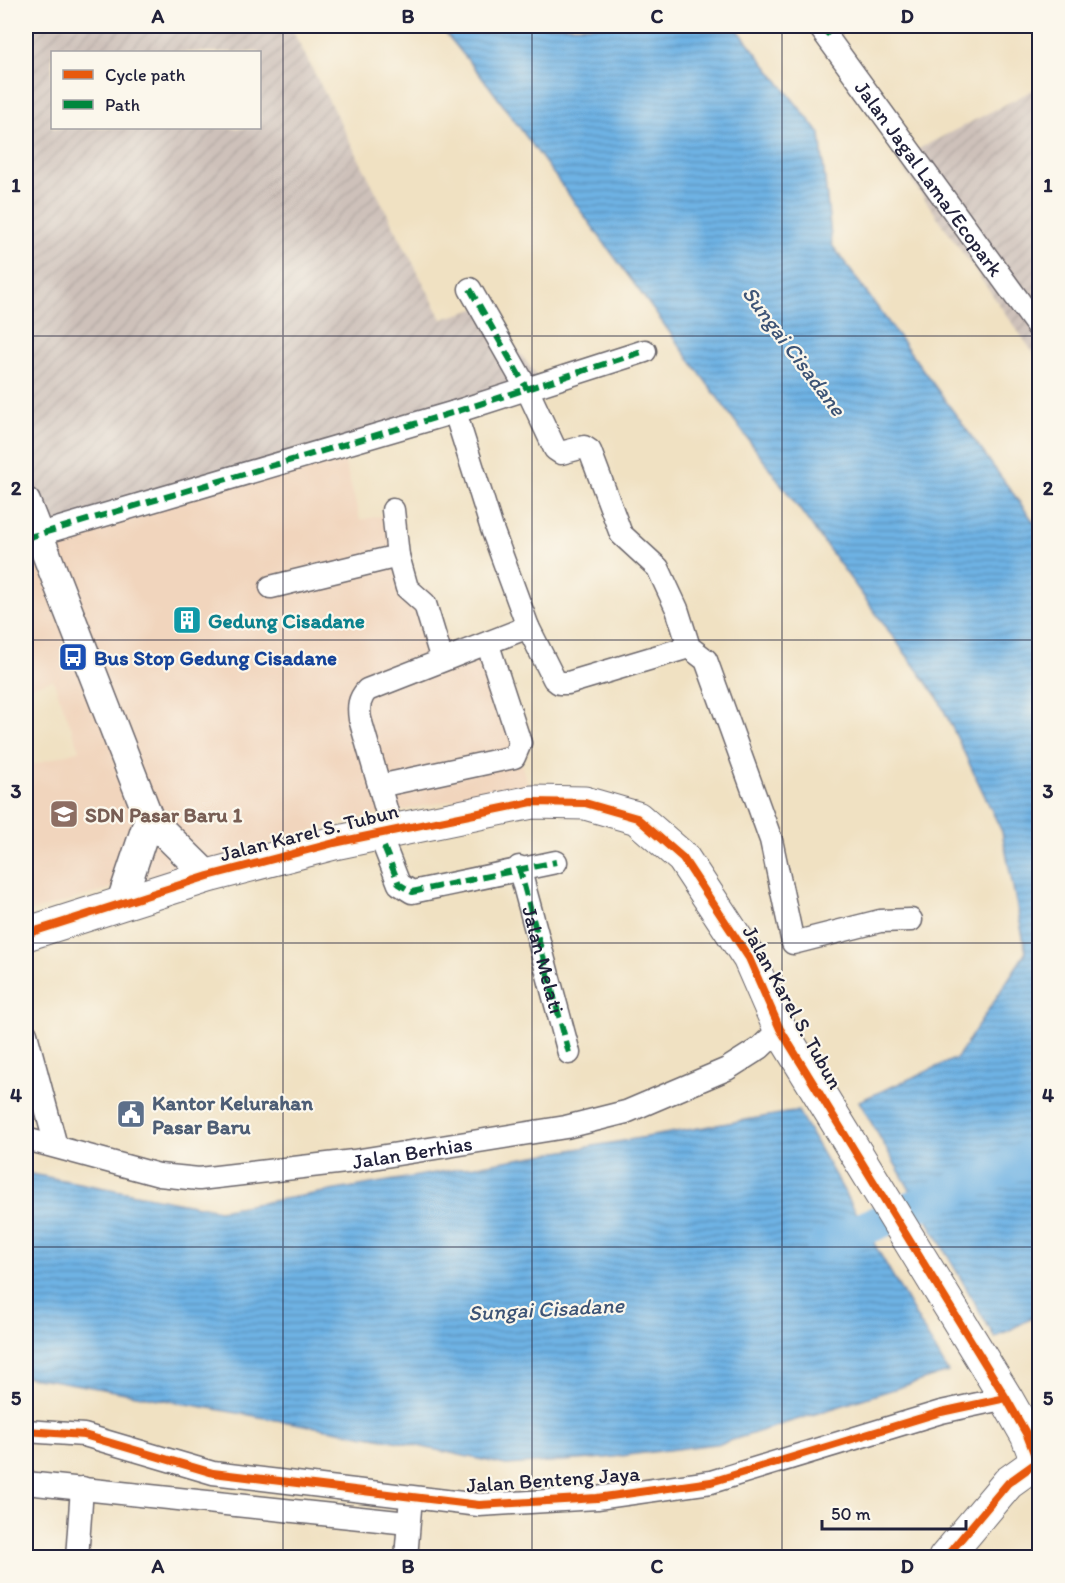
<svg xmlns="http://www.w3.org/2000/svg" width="1065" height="1583" font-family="Itim,sans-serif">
<defs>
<pattern id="industrial-furrows" width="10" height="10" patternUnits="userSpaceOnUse" patternTransform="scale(1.5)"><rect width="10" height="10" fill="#cec1ba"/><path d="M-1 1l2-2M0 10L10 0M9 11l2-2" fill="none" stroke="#b1a6a1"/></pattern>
<pattern id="water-rules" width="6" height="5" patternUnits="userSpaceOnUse" patternTransform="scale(1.5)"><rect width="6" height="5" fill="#6eb2e4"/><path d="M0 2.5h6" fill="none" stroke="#5a90ba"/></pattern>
</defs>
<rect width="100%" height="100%" fill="#fbf7ec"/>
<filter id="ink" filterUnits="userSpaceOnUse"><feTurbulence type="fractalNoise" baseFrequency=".0167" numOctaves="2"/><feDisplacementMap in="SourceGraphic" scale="12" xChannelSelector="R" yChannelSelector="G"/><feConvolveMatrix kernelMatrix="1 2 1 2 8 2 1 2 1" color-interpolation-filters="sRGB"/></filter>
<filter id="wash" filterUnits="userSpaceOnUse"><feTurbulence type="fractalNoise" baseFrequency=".008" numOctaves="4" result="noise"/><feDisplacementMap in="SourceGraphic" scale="24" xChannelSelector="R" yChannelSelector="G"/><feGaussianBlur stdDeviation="1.35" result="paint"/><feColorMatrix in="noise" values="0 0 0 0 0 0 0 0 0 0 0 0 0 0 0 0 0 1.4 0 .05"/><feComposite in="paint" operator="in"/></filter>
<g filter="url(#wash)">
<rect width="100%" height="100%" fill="#f0e1c2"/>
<path fill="#f1d5bd" d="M341 448 360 520 384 515 409 594 431 588 451 654 482 646 528 785 339 823 26 913V767L80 750 53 680 26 688V537Z"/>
<path fill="url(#industrial-furrows)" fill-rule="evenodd" d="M26 26H290L442 319 485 306 547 390 26 537ZM52 52H260V128H52Z
M1039 87V361L897 160Z"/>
<path fill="url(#water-rules)" stroke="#486a90" stroke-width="1.5" d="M440 26H735L820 134 832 245 1039 529V1314L995 1338 859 1101 957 1058 1026 952 1002 832 938 698 489 86Z
M798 1111 948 1372 723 1443 605 1458 506 1465 395 1441 52 1380 26 1377V1173L219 1210Z"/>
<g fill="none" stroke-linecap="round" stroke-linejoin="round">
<path stroke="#6eb2e4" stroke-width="34" d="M823 1246 1040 1153"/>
</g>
</g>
<g filter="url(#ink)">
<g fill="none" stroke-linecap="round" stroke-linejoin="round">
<g stroke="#6a656a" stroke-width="25">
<g id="minor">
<path id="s1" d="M819 26 1040 330"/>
<path d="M470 289 527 389 555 449 561 453 584 447 590 451 621 534 658 568 677 609 689 647 706 660 771 840 793 943 880 921 911 920"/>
<path d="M26 538 455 412 645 351"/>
<path d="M398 556 407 588 425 604 442 660"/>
<path d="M271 587 398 556 393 510"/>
<path d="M528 627 554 679 559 683H568L689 647"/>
<path d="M379 786 514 757 520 743 488 645"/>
<path d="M392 830 360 719C358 706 359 699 367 690L528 627 492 529 455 412"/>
<path d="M379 833 399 884 412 892 556 862"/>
<path id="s2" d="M519 867 569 1053"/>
<path d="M26 1034 56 1146"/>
<path id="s3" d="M26 1139 159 1175 199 1179 354 1161 566 1127 626 1112 727 1069 760 1048 780 1029"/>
<path d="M26 1431 84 1435 213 1473 479 1505 597 1498 711 1482 941 1412 1006 1398"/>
<path d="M26 1483 408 1523"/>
<path d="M77 1558 82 1488"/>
<path d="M406 1558 410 1509"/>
</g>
</g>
<g stroke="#6a656a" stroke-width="31">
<path id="major" d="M26 502 149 818 208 876
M121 902 149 818"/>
</g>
<g stroke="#6a656a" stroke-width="35">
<path id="highway" d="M26 934 208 876 334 843 532 802 585 803 637 818 683 858 749 958 780 1029 1006 1398 1027 1435 1037 1461
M945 1558 1008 1483 1040 1460"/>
</g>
<use href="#minor" stroke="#fff" stroke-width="22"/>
<use href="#major" stroke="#fff" stroke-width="28"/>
<use href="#highway" stroke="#fff" stroke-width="33"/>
<path stroke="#00873e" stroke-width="6" stroke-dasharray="12 6" stroke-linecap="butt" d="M825 35 834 26
M470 289 527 389
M26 538 455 412 645 351
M384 847 399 884 412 892 556 862
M519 867 569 1053"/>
<g stroke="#fbf7ec" stroke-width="11">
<path id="cycleway" d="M26 934 208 876 334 843 532 802 585 803 637 818 683 858 749 958 780 1029 1006 1398 1027 1435 1037 1461
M26 1431 84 1435 213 1473 479 1505 597 1498 711 1482 941 1412 1006 1398
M945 1558 1008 1483 1040 1460"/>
</g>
<use href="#cycleway" stroke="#e8590c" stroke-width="8"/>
</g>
</g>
<path fill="none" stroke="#22223b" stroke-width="1.5" stroke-opacity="0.55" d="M283 26V1558M532 26V1558M782 26V1558M26 336H1040M26 640H1040M26 943H1040M26 1247H1040"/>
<defs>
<g id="building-square" transform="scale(1.5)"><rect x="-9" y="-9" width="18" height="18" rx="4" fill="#0f9aa8" stroke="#fbf7ec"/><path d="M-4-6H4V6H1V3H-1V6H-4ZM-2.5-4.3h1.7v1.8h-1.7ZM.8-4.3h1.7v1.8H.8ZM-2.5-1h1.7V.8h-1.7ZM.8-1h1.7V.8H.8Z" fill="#fff"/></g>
<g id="bus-square" transform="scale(1.5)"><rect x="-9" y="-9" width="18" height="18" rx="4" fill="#1a4fb4" stroke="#fbf7ec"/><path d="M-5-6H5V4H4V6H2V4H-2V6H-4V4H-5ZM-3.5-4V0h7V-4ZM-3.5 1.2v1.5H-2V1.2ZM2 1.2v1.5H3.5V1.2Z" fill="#fff"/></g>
<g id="school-square" transform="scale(1.5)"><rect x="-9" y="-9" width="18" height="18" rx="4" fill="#8d6e63" stroke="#fbf7ec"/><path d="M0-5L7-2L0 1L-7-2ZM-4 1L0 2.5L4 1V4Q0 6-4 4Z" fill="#fff"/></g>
<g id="civic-square" transform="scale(1.5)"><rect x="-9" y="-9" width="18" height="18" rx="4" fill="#5c6f8a" stroke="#fbf7ec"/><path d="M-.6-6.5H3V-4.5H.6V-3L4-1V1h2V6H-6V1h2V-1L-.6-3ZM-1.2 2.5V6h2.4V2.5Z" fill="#fff"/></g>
</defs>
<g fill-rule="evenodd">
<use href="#building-square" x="187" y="620"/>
<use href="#bus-square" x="73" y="657"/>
<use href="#school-square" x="64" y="814"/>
<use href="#civic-square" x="131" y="1114"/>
</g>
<g text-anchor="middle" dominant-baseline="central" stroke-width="4.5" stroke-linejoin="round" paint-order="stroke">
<g font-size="21" fill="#22223b" stroke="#fbf7ec">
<text stroke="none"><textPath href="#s1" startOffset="188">Jalan Jagal Lama/Ecopark</textPath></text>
<text transform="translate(309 832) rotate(-14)">Jalan Karel S. Tubun</text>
<text stroke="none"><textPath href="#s2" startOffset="96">Jalan Melati</textPath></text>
<text transform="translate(793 1007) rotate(61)">Jalan Karel S. Tubun</text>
<text stroke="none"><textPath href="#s3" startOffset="393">Jalan Berhias</textPath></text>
<text transform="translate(553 1479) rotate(-4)">Jalan Benteng Jaya</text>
</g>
<g font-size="21" font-weight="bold" fill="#0d838f" stroke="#fbf7ec" text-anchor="start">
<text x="208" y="620">Gedung Cisadane</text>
</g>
<g font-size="21" font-weight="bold" fill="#164399" stroke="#fbf7ec" text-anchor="start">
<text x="94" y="657">Bus Stop Gedung Cisadane</text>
</g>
<g font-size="21" font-weight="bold" fill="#785e54" stroke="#fbf7ec" text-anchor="start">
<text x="85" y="814">SDN Pasar Baru 1</text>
</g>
<g font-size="21" font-weight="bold" fill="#4e5e75" stroke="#fbf7ec" text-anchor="start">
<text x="152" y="1102">Kantor Kelurahan<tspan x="152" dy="24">Pasar Baru</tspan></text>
</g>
<g font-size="22" font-style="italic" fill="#3d5476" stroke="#fbf7ec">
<text transform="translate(794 351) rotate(53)">Sungai Cisadane</text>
<text transform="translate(546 1309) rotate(-3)">Sungai Cisadane</text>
</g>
</g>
<rect width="1065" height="1583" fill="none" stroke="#fbf7ec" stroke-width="66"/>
<rect x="51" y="51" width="210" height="78" fill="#fbf7ec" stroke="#a4a2a5" stroke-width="1.5"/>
<rect x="63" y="70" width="30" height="9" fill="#e8590c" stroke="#a4a2a5" stroke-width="1.5"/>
<text x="105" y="81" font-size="18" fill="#22223b">Cycle path</text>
<rect x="63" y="100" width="30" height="9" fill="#00873e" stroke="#a4a2a5" stroke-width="1.5"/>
<text x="105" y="111" font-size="18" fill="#22223b">Path</text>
<path d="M822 1520v9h144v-9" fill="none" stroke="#22223b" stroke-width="3"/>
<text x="831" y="1520" font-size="18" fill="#22223b" stroke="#fbf7ec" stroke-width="4.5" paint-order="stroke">50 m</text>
<rect x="33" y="33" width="999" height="1517" fill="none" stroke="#22223b" stroke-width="2"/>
<g font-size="20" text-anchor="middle" font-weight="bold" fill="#22223b">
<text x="158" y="23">A</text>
<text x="408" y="23">B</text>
<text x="657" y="23">C</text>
<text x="907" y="23">D</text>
<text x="16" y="192">1</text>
<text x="1048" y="192">1</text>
<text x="16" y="495">2</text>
<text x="1048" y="495">2</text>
<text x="16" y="798">3</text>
<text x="1048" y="798">3</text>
<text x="16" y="1102">4</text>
<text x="1048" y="1102">4</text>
<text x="16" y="1405">5</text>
<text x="1048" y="1405">5</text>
<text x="158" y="1573">A</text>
<text x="408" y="1573">B</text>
<text x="657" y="1573">C</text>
<text x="907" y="1573">D</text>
</g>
</svg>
